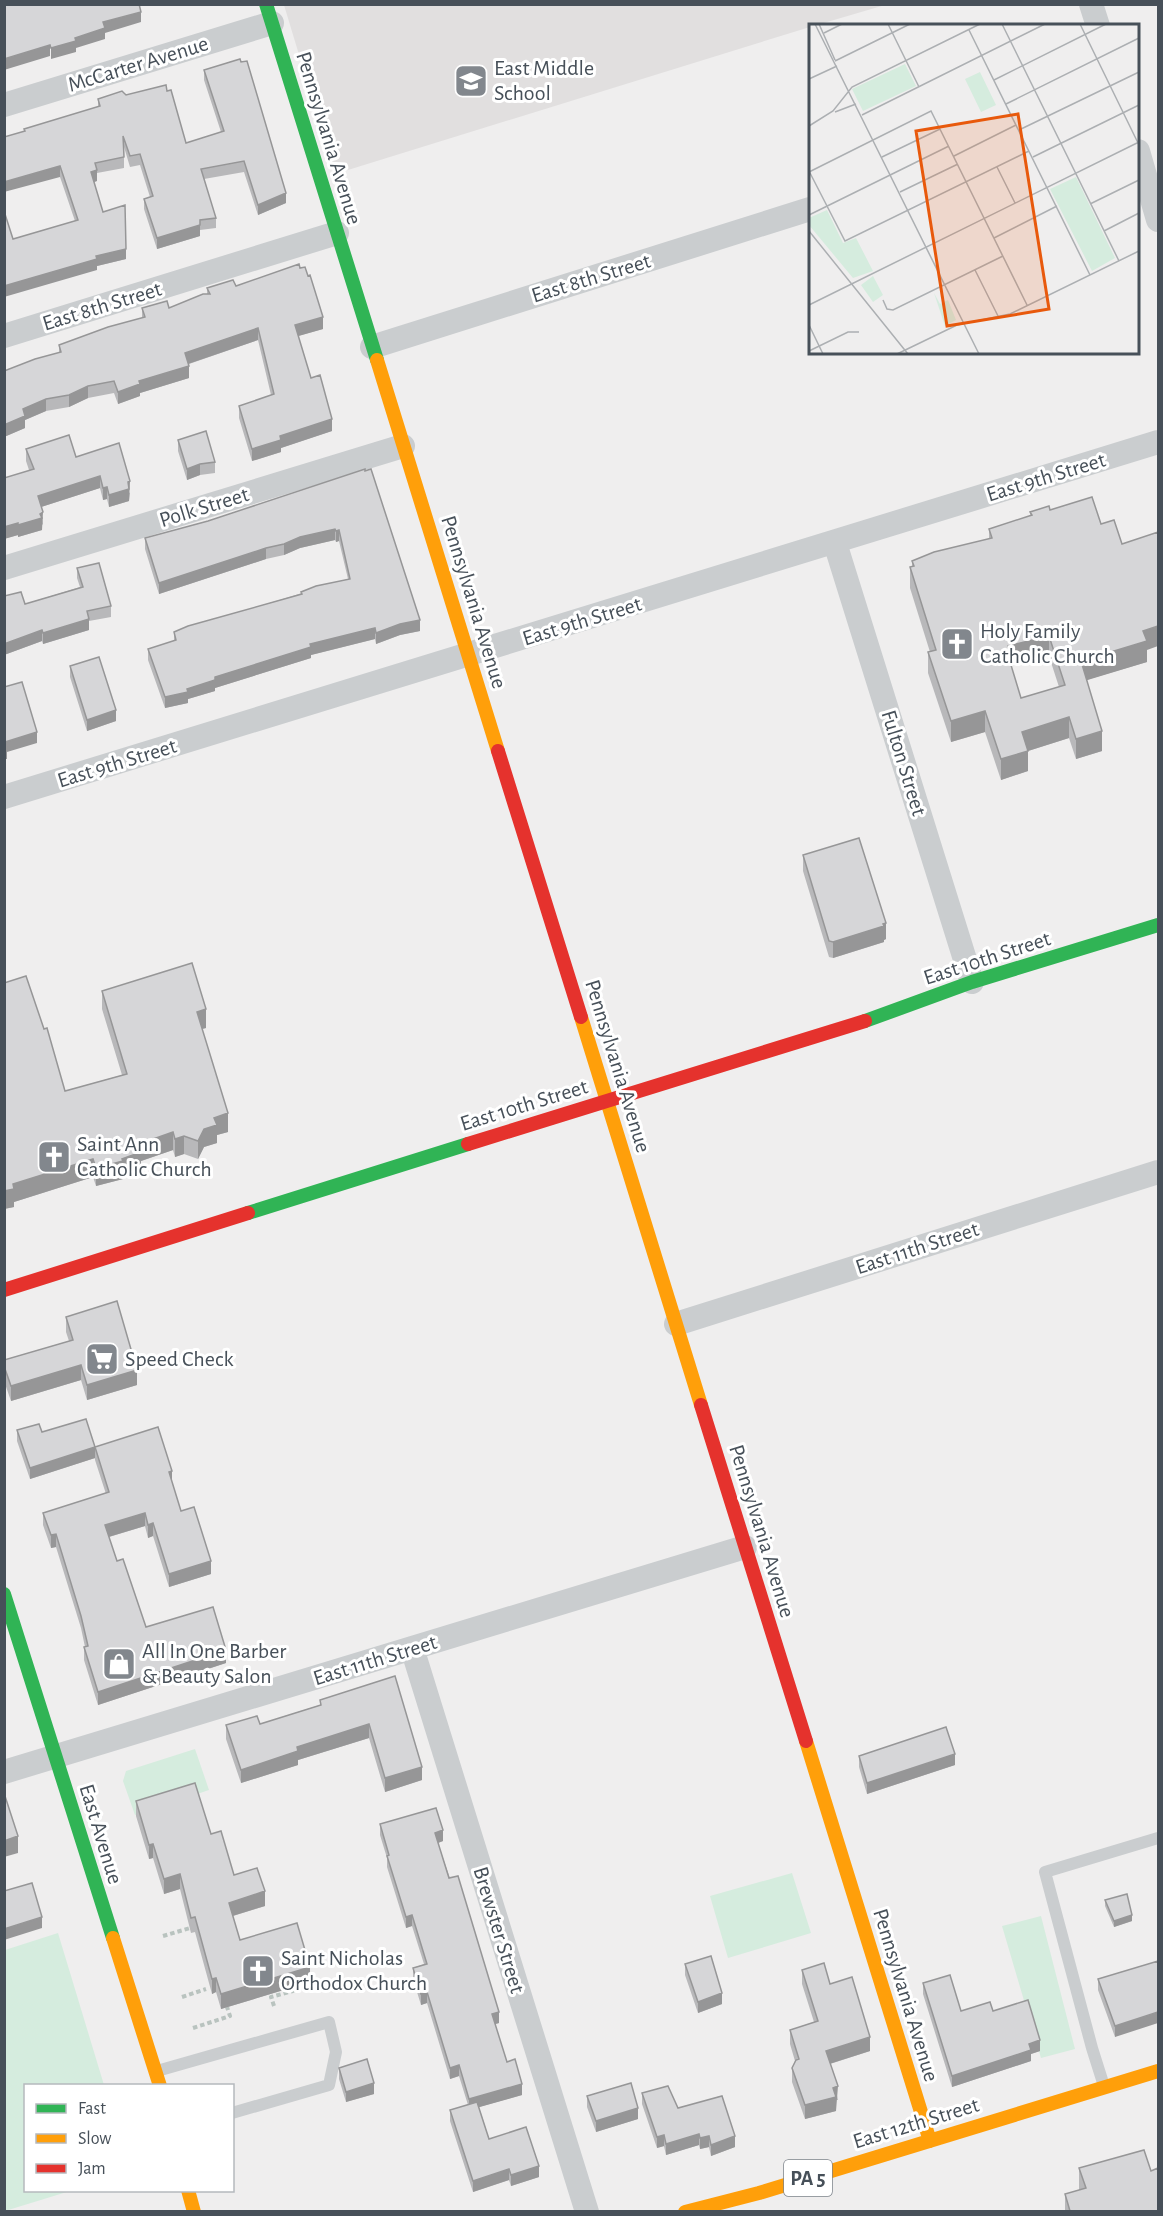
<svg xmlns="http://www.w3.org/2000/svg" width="1163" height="2216" font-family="'Alegreya Sans',sans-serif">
<rect width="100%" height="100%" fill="#efeeee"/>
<path fill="#e1dfdf" d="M284 5H885L817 25 810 26V27L335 174Z"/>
<path fill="#d5ecde" d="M195 1749 209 1790 135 1815 123 1781 126 1771Z
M792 1873 811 1933 728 1958 710 1896Z
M1041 1916 1075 2049 1041 2058 1002 1926Z
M58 1933 104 2085 26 2086V2190L70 2191 5 2211V1950Z"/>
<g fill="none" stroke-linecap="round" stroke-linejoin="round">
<path stroke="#b9c3bf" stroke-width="4" stroke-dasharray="4.5 3" stroke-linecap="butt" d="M163 1936 190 1928
M182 1997 206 1989
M274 2006 271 1997 293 1991 292 1987
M193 2028 230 2016 227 2007"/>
<path stroke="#cacdcf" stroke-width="12" d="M157 2071 329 2022 336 2052 329 2085 232 2113
M1104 2086 1092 2048 1045 1872 1158 1838"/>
<path stroke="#cacdcf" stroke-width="24" d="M1091 4 1098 26
M4 105 272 23
M1138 151 1158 220
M4 336 337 233
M372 347 810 209
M835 543 972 982
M4 568 403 446
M4 797 1158 442
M676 1324 1158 1172
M412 1648 587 2212
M4 1772 745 1547"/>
<path stroke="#30b455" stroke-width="14" d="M266 4 377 360
M865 1021 972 982 1158 925
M248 1213 468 1144
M4 1594 113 1938"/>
<path stroke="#ff9f0a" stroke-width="14" d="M377 360 498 751
M581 1017 701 1405
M806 1741 930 2141
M113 1938 160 2086
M188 2190 194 2212
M685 2212 759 2193 1158 2071"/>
<path stroke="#e5322d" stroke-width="14" d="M498 751 581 1017
M468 1144 865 1021
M4 1290 248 1213
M701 1405 806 1741"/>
</g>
<path fill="#b8b8ba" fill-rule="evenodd" d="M204 70 286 203 258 215 244 172 204 179 216 218V228L200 230V236L157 249 144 209V199L150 197 140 165 130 167 124 147V168L97 173V181L94 182 103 212 126 259 97 266V270L13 239 75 221 60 177 24 131 98 107V99L167 91 186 143 221 132 204 80Z
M236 286 323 329 298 336 311 378 332 431 281 448V452L252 461 239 418V406L271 395 258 340 189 364V378L140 393V396L118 404 114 393 88 398 69 407 46 411 25 420V428L4 437V371L59 353V345L142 318V308H169L207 294V288Z
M178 440 215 462V473L200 475 187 480 178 451Z
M26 449 76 457 130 493 129 501 109 507 107 499 103 500 100 488 41 507 43 524 42 525V530L18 537V535L4 539 29 470 26 461Z
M365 469 420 631 400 635 376 644 375 639 311 655V658L215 688V691L188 699V703L165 708 148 660V649L174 641V632L348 579 339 541 336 542 335 540 300 548 284 555 266 559 159 594 145 549V538L208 521Z
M1050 510 1101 524 1147 650V662L1086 680 1102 751 1076 759 1069 738 1028 751V771L1001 780 985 732 951 742 928 673V652H930L910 588V567L912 566V561L989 539V529L1030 516V512ZM1049 656 1059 687 1021 698 1011 666Z
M77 568 111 606V617L89 621V630L43 644 42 641 4 655V596L25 604 80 587 77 578Z
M70 666 116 721 87 731 70 677Z
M803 855 886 939 884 940V942L833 958 829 957 803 871Z
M102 991 206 1028 202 1029 228 1132 217 1135V1143L204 1147 198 1159 184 1154 175 1157 173 1150 141 1161V1171L123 1177V1179L96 1186 93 1177 14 1202V1207L4 1209 44 1029 65 1091 122 1075 102 1009Z
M66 1317 137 1385 87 1400 81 1380 11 1401 4 1381V1360L69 1341 66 1332Z
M17 1430 42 1432 95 1458 30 1479 17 1441Z
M95 1447 172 1483 181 1511 211 1574 169 1587 153 1536 148 1538 145 1526 109 1537 117 1561 146 1627 226 1663 98 1705 84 1660V1647H85L81 1628 56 1547 51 1548 43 1525V1513L106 1494 95 1460Z
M395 1676 422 1780 385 1792 369 1738 298 1760V1765L241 1783 226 1739V1725L260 1724 320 1705V1700Z
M859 1756 955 1765 867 1794 859 1767Z
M136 1801 211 1834 234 1875 265 1906 233 1916 240 1940 310 1982 221 2009 216 1992 212 1994 195 1932 191 1933 180 1889 164 1894 153 1858 149 1859 136 1816Z
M380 1824 443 1841 438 1843 499 2023 495 2024 507 2062 522 2095 479 2107 489 2139 539 2177 511 2186 509 2180 473 2192 450 2121V2110L468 2105 459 2076 450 2079 427 2003 421 2005 413 1979V1968L424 1964 412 1926 406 1928 387 1867V1858L380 1835Z
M1105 1900 1132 1921 1114 1927 1105 1906Z
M1158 1961 1115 2037 1098 1990V1979Z
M685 1964 722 2004 698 2013 685 1975Z
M802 1970 830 1984 870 2051 830 2064 838 2100H836V2111L805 2119 792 2082V2068L795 2061 790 2044V2030L814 2022 802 1984Z
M923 1983 961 2011H993L1040 2051 1031 2054V2061L952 2087 923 1994Z
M339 2068 374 2094 346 2102 339 2079Z
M642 2093 678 2108 735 2147 711 2156 709 2147 700 2149 699 2145 666 2155 664 2146 657 2148 642 2104Z
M587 2096 638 2119 596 2132 587 2107Z
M1079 2168 1151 2171 1158 2211H1065V2194L1079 2190Z"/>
<path fill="#969697" d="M141 12V22L105 33V39L76 48V52L51 59V48L75 38 103 22Z
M50 45V56L4 70V59Z
M60 166V177L4 192V182Z
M97 170V181L91 183V172Z
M286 193V203L258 215V205Z
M200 225V236L157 249V238Z
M126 249V259L97 266V270L4 297V286L96 256Z
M323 317V329L295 337V325Z
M258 328V340L185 365V353Z
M189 366V378L140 393V396L118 404V392L139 381Z
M88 386V398L69 407V395Z
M46 399V411L25 420V428L4 437V425L23 409Z
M332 419V431L281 448V452L252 461V449L280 436Z
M200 464V475L187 480V469Z
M100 476V488L38 508V496Z
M130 481 129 501 109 507V495Z
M107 487V499L103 500V488Z
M43 512 42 530 18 537V525Z
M18 523V535L4 539V527Z
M335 529V540L300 548 284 555V544L300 537Z
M339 530V541L336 542V531Z
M266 548V559L159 594V583Z
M89 619V630L43 644V633Z
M420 620V631L400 635 376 644V633L400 624Z
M1158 626V646L1147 650V662L1081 682V661L1143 631Z
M375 628V639L311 655V658L215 688V691L188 699V703L165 708V697L215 677 310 644Z
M42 630V641L4 655V644Z
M1049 636V656L1009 667V651L1008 646Z
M116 710V721L87 731V720Z
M985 711V732L951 742V721Z
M1069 717V738L1028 751V771L1001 780V759L1022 732Z
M1102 731V751L1076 759V739Z
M37 732V743L7 752V759H4L5 742Z
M886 923V939L884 940V942L833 958V942Z
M206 1009V1028L197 1030V1012Z
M228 1113V1132L217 1135V1143L204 1147 198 1159V1141L204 1129 214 1118Z
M173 1132V1150L141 1161V1171L123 1177V1179L96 1186V1168L122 1159 139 1144Z
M184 1136V1154L175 1157V1139Z
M93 1159V1177L14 1202V1207L4 1209V1191L13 1184Z
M81 1365V1380L11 1401V1386Z
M137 1370V1385L87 1400V1385Z
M95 1447V1458L30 1479V1468Z
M172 1471V1484L169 1472Z
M145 1513V1526L105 1538V1525Z
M153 1523V1536L148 1538V1525Z
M56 1534V1547L51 1548V1535Z
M211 1561V1574L169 1587V1574Z
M226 1650V1663L98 1705V1692Z
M369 1724V1738L298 1760V1765L241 1783V1770L297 1747Z
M955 1754V1765L867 1794V1783Z
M422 1767V1780L385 1792V1778Z
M443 1830V1841L435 1844V1833Z
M18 1836V1853L4 1857V1841Z
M153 1844V1858L149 1859V1845Z
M180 1874V1889L164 1894V1879Z
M265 1891V1906L229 1917V1903Z
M412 1915V1926L406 1928V1917Z
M1132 1915V1921L1114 1927V1921Z
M42 1917V1928L4 1940V1929Z
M310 1967V1982L221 2009V1994Z
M216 1978V1992L212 1994V1979Z
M427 1992V2003L421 2005V1994Z
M722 1993V2004L698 2013V2002Z
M499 2012V2023L492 2025V2014Z
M1158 2012V2023L1115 2037V2026Z
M870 2037V2051L826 2065V2051Z
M1040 2040V2051L1031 2054V2061L952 2087V2076L1029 2044Z
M459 2065V2076L450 2079V2068Z
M374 2083V2094L346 2102V2092Z
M522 2084V2095L469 2110V2099Z
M838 2086 836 2111 805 2119V2105L833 2088Z
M638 2108V2119L596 2132V2121Z
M699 2134V2145L666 2155V2144Z
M664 2135V2146L657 2148V2137Z
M709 2136V2147L700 2149V2138Z
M735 2136V2147L711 2156V2145Z
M539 2166V2177L511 2186V2175Z
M509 2169V2180L473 2192V2181Z"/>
<path fill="#d6d6d8" stroke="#969697" stroke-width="1.5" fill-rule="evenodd" d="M4 4H139L141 12 103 22 105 28 75 38 76 41 51 48 50 45 4 59Z
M240 59 241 62 247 61 286 193 258 205 244 161 201 169 216 218 200 220V225L157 238 144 199 153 196 140 154 130 156 123 136 124 157 95 163 97 170 91 172 103 212 125 205 126 249 96 256 97 259 4 286V211L13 239 78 220 60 166 4 182V137L25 131 24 129 100 106 98 99 122 91 126 95 166 85 167 91 171 90 186 143 224 131 204 70Z
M299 264 300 268 305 267 308 276 310 275 323 317 295 325 311 378 320 375 332 419 280 436 281 440 252 449 239 406 274 394 258 328 185 353 189 366 139 381 140 384 118 392 114 381 88 386 69 395 46 399 23 409 25 416 4 425V371L35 359 61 352 59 345 108 327 145 317 142 308 167 301 169 308 203 294H210L207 288 233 280 236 286Z
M206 431 215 462 200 464 187 469 178 440Z
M69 435 76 457 119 443 130 481 128 482 129 489 109 495 107 487 103 488 100 476 38 496 43 512 40 514 42 518 18 525V523L4 527V478L34 469 26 449Z
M365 469V471L371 469 420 620 400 624 376 633 375 628 310 644 311 647 215 677V680L187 689 188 692 165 697 148 649 176 640 174 632 188 626 302 594 301 592 316 586 350 579 339 530 336 531 335 529 300 537 284 544 266 548 159 583 145 538 208 521Z
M1092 497 1101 524 1114 520 1122 544 1158 532V626L1143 631 1147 641 1081 661 1102 731 1076 739 1069 717 1022 732 1028 751 1001 759 985 711 951 721 928 652 936 650 910 567 914 566 912 561 934 552 992 538 989 529 1032 515 1030 512 1049 506 1050 510ZM1049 636 1065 685 1021 698 1007 652 1009 651 1008 646Z
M99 563 111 606 87 611 89 619 43 633 42 630 4 644V596L21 592 25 604 83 587 77 568Z
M99 657 116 710 87 720 70 666Z
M22 682 37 732 5 742 7 748H4V687Z
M859 838 886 923 883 924 884 926 833 942 829 941 803 855Z
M192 963 206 1009 197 1012 228 1113 214 1118 217 1125 204 1129 198 1141 184 1136 175 1139 173 1132 139 1144 141 1152 122 1159 123 1161 96 1168 93 1159 13 1184 14 1189 4 1191V983L26 976 44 1029 47 1028 65 1091 127 1074 102 991Z
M117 1301 137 1370 87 1385 81 1365 11 1386 4 1366V1360L73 1340 66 1317Z
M86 1419 95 1447 30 1468 17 1430 39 1424 42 1432Z
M158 1427 172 1471 169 1472 181 1511 194 1507 211 1561 169 1574 153 1523 148 1525 145 1513 105 1525 117 1561 123 1559 146 1627 213 1607 226 1650 98 1692 84 1647 88 1646 81 1616 56 1534 51 1535 43 1513 109 1492 95 1447Z
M395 1676 422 1767 385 1778 369 1724 297 1747 298 1751 241 1770 226 1725 257 1716 260 1724 321 1705 320 1700Z
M946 1727 955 1754 867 1783 859 1756Z
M195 1783 211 1834 221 1831 234 1875 257 1868 265 1891 229 1903 240 1940 297 1923 310 1967 221 1994 216 1978 212 1979 195 1917 191 1918 180 1874 164 1879 153 1844 149 1845 136 1801Z
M4 1793 18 1836 4 1841Z
M436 1808 443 1830 435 1833 449 1878 458 1876 499 2012 492 2014 507 2062 515 2059 522 2084 469 2099 459 2065 450 2068 427 1992 421 1994 413 1968 427 1964 412 1915 406 1917 387 1856 389 1855 380 1824Z
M32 1883 42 1917 4 1929V1891Z
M1127 1894 1132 1915 1114 1921 1105 1900Z
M711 1956 722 1993 698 2002 685 1964Z
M1158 1961V2012L1115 2026 1098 1979Z
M824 1963 830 1984 852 1977 870 2037 826 2051 838 2086 833 2088 836 2097 805 2105 792 2068 796 2060 799 2059 790 2030 818 2021 802 1970Z
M950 1975 961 2011 990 2002 993 2011 1028 2000 1040 2040 1029 2044 1031 2050 952 2076 923 1983Z
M367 2059 374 2083 346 2092 339 2068Z
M631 2083 638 2108 596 2121 587 2096Z
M668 2086 678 2108 722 2096 735 2136 711 2145 709 2136 700 2138 699 2134 666 2144 664 2135 657 2137 642 2093Z
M477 2102 489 2139 526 2127 539 2166 511 2175 509 2169 473 2181 450 2110Z
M1144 2150 1151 2171 1158 2168V2211H1070L1065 2194 1086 2188 1079 2168Z"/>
<defs>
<g id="school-square" transform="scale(1.725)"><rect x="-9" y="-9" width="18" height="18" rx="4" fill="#82878d" stroke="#fff"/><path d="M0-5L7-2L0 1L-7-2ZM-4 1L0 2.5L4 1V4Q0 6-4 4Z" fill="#fff"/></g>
<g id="church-square" transform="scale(1.725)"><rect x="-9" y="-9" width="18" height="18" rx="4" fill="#82878d" stroke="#fff"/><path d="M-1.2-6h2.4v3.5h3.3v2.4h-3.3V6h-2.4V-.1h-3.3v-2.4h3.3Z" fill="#fff"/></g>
<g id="supermarket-square" transform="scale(1.725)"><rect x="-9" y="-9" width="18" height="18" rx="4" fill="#82878d" stroke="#fff"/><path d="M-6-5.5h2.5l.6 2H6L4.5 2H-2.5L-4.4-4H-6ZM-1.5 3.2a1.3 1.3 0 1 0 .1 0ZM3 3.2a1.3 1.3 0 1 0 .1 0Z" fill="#fff"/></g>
<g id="shop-square" transform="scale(1.725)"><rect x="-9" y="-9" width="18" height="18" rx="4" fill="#82878d" stroke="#fff"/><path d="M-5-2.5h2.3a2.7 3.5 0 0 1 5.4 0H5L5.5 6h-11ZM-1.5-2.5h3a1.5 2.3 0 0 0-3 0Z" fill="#fff"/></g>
</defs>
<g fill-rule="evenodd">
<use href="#school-square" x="471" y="81"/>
<use href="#church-square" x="957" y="644"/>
<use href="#church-square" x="54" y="1157"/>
<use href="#supermarket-square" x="102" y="1359"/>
<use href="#shop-square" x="119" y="1664"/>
<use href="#church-square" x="258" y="1971"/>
</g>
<g text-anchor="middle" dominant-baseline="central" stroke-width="6" stroke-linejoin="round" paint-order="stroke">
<rect fill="#fff" stroke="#7e848b" stroke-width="1.5" x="784" y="2160" width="48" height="36" rx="4.5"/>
<g font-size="21" font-weight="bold" fill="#475059">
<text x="808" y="2178">PA 5</text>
</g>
<g font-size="22" fill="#475059" stroke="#fff">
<text transform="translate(138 64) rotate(-17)">McCarter Avenue</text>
<text transform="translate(329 138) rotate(73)">Pennsylvania Avenue</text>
<text transform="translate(591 278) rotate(-17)">East 8th Street</text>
<text transform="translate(102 306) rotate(-17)">East 8th Street</text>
<text transform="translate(1046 477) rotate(-17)">East 9th Street</text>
<text transform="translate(204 507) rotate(-17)">Polk Street</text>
<text transform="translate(474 602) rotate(73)">Pennsylvania Avenue</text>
<text transform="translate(582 621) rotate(-17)">East 9th Street</text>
<text transform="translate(117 763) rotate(-17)">East 9th Street</text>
<text transform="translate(904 763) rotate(73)">Fulton Street</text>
<text transform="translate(987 958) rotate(-18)">East 10th Street</text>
<text transform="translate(618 1066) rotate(73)">Pennsylvania Avenue</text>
<text transform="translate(524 1105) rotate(-17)">East 10th Street</text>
<text transform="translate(917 1248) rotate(-18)">East 11th Street</text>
<text transform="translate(762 1531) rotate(73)">Pennsylvania Avenue</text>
<text transform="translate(375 1660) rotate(-17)">East 11th Street</text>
<text transform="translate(101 1834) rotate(73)">East Avenue</text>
<text transform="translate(499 1930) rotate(73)">Brewster Street</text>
<text transform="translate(906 1995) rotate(73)">Pennsylvania Avenue</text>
<text transform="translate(916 2123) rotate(-17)">East 12th Street</text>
</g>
<g font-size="22" fill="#475059" stroke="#fff" text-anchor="start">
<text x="494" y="68">East Middle<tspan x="494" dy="25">School</tspan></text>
<text x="980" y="631">Holy Family<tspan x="980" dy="25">Catholic Church</tspan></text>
<text x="77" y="1144">Saint Ann<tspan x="77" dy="25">Catholic Church</tspan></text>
<text x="125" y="1359">Speed Check</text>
<text x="142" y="1651">All In One Barber<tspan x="142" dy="25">&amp; Beauty Salon</tspan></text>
<text x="281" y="1958">Saint Nicholas<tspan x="281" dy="25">Orthodox Church</tspan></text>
</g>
</g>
<g transform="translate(809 24)">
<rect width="330" height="330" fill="#efeeee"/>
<path d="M96 40 107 62 54 87 43 65ZM171 48 187 81 172 88 156 55ZM267 153 306 234 283 247 241 165ZM18 186 34 219 47 214 64 247 44 254 0 201V194ZM64 252 74 271 64 278 52 261ZM125 269 131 280 139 276 147 296 136 302Z" fill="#d5ecde"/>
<path fill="none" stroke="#acafb2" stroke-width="1.5" d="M6 0 170 330M10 0 26 36M79 0 110 63M193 0 310 237M271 0 330 121M160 6 281 251M15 9 33 0M26 37 101 0M0 55 28 42M185 56 297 0M197 80 330 14M26 88 47 80M53 91 236 0M0 102 24 87 43 63 171 0M210 106 330 48M145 132 207 101M73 133 131 105M224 133 330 81M188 143 206 179M0 147 36 217 220 127M0 148 122 87 218 281M91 168 149 140M281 180 330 156M0 191 140 122M0 207 99 330M295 207 330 189M185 214 248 182M166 246 190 294M74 276 78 285 84 286 194 232M0 281 330 118M0 301 14 330M0 327 39 308H50M88 330 148 301 201 290 330 227"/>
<path fill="#e8590c" fill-opacity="0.15" stroke="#e8590c" stroke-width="3" d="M209 90 240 285 138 302 107 107Z"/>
<rect width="330" height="330" fill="none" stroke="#475059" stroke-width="3"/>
</g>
<rect width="1163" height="2216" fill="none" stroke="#475059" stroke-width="12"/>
<rect x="24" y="2084" width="210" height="108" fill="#ffffff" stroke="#b5b9bd" stroke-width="1.5"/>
<rect x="36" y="2104" width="30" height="9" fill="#30b455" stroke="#b5b9bd" stroke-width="1.5"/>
<text x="78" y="2114" font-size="18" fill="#475059">Fast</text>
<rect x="36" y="2134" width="30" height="9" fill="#ff9f0a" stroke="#b5b9bd" stroke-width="1.5"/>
<text x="78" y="2144" font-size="18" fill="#475059">Slow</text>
<rect x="36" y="2164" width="30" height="9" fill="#e5322d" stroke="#b5b9bd" stroke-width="1.5"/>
<text x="78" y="2174" font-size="18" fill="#475059">Jam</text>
</svg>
